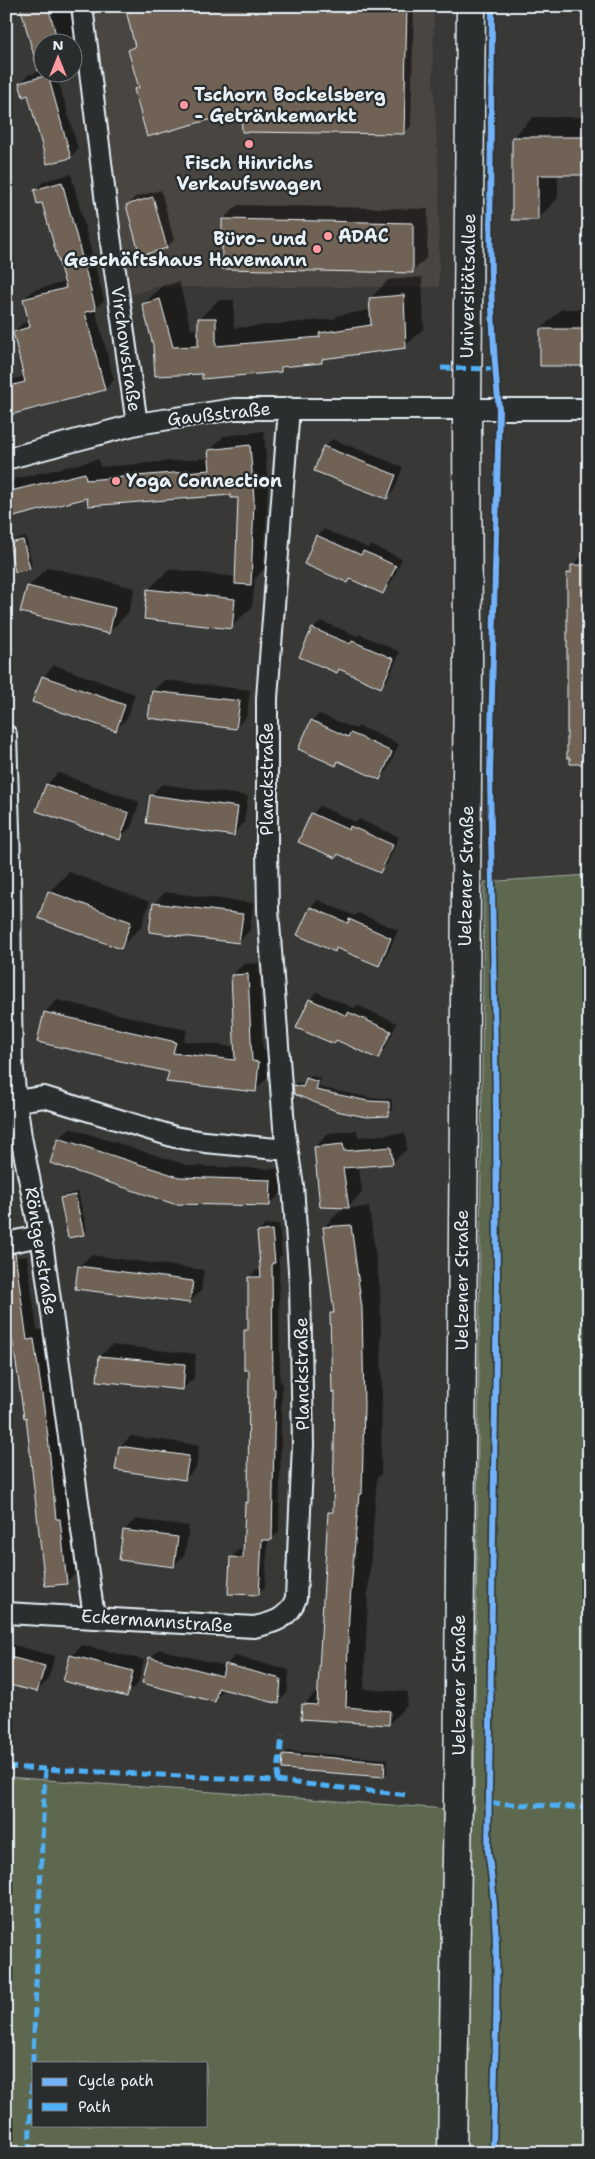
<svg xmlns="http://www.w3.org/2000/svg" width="595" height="2159" font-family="'Shantell Sans',sans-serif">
<rect width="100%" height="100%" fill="#383836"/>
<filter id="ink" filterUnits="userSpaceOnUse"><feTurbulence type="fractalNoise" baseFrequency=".02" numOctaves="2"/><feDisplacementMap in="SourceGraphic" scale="10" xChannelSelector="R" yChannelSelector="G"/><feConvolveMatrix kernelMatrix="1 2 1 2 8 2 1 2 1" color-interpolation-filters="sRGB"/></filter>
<g filter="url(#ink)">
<path fill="#494540" d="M94 6H434L433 75 439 181V287H157L130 295Z"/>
<path fill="#5d684f" stroke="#a2aca4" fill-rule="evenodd" d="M589 875V2153H6V1777L474 1811 484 882ZM34 2063H206V2125H34Z"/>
<path fill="#0007" d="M21 6H74L81 33 71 42H42V58L34 60 30 48 32 46Z
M126 6H414L411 126 404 133 136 89 139 86 130 50 136 44Z
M589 25V73H587L582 32Z
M42 71 56 72 78 149 70 157 21 83 28 75Z
M533 117H589V174H558V198L538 219 513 137Z
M71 174 104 300 95 309 114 380 105 389 6 414V373L8 381 25 376 14 332 23 323 30 322 24 299 33 290 66 282 43 201 35 190 44 181Z
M161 190 174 240 167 247 127 205 135 197Z
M238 205 428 209 427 257 412 272 223 219Z
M10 246 15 267 6 275V247Z
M422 277 424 328 405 347 326 357 321 362 285 366 281 370 203 373 155 345 144 304 162 286 179 282 191 329H200V318L218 300H234V328L334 319 339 315 371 310 370 299 388 280Z
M561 309H589V365L541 329Z
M264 431 268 484 264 569 255 579 252 607 231 627 148 590 169 569 236 577 240 496 232 493 89 497 6 511V489L15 479 99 459 100 467 210 458V450L224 436Z
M332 439 403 467 394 490 387 498 325 447Z
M324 529 368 548 371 545 402 559 390 585 383 592 352 579 348 582 317 536Z
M26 537 32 565 29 568 10 543 13 540Z
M589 549V763L568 574 572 570V566Z
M48 567 135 588 128 613 108 633 28 587Z
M321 621 358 636 360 634 400 652 388 679 381 686 340 668 337 672 313 629Z
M54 665 135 694 127 718 116 730 43 677Z
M164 680 250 690 247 716 236 727 153 691Z
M319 714 356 729 359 726 399 744 387 771 379 779 339 761 335 764 312 721Z
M58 773 140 802 131 827 119 839 38 810 47 784Z
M162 784 248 796 244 823 233 834 151 795Z
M320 806 356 822 359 819 365 822 399 837 387 864 380 871 339 853 336 857 312 814Z
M69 872 150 902 141 927 121 947 49 892Z
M165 892 253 903 250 930 239 942 154 904Z
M318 900 355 916 358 913 398 930 386 957 379 965 338 947 334 950 299 934 311 907Z
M259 963 263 1050 270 1051 267 1078 255 1090 39 1041 45 1012 57 1000 187 1030 184 1041 235 1047 232 975 244 964Z
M317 992 354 1008 357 1005 397 1023 385 1049 378 1057 337 1039 334 1043 310 1000Z
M310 1075 321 1078 318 1087 372 1098 392 1099V1112L388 1115 366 1116 312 1102 295 1094 294 1085 297 1082 305 1084Z
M70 1128 190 1166 281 1169V1193L269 1205 175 1202 59 1139Z
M357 1130 358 1137 405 1133 407 1149 392 1163 359 1166 362 1193 347 1208 369 1207 380 1288 382 1386 381 1474 377 1478 368 1594 364 1689 408 1692 407 1705 389 1724 304 1705 319 1689 330 1512 334 1508 336 1391 331 1314 335 1310 324 1227 344 1207 315 1147 329 1133Z
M78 1192 87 1230 83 1234 61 1199 64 1195Z
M279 1224 282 1255 279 1257 280 1382H282L279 1532 271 1539H268L265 1587 258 1594 231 1558 238 1550 244 1551 246 1503 249 1500 251 1369 245 1330 250 1326 249 1277 257 1270H261L258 1232 265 1225Z
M91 1255 204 1270 201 1291 189 1302 79 1266Z
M27 1256 37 1330 44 1329 59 1424 67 1509H70L77 1572 66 1582 27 1416 8 1258Z
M112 1345 196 1354 194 1378 182 1389 100 1356Z
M131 1436 199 1445 196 1468 185 1479 120 1447Z
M135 1519 189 1526 185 1554 174 1565 124 1531Z
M6 1643 55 1656 48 1680 37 1691 6 1683Z
M82 1645 144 1660 138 1684 126 1695 71 1656Z
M159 1649 225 1666 235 1656 289 1670 287 1693 278 1702 224 1688 214 1700 150 1658Z
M287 1751 388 1759 387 1772 383 1776 284 1755Z"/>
<path fill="#706456" stroke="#e8f1f8" d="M20 6H48L58 42H42V71H38Z
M125 6H407L404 134 242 132 241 111 147 137 134 89 139 88 128 50 135 47Z
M48 75 71 158 47 164 28 95 23 97 19 83Z
M512 137H589V175H538V220H512Z
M62 182 96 310 85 312 105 390 6 416V387L25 382 13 332 30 327 23 299 66 288 42 203 37 204 34 190Z
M153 197 167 248 140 256 126 205Z
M222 219 413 223V273L222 269Z
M404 295 406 348 322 359V363L281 367V372L202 379V374L155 376 153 345 142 304 160 299 173 347 198 346V318H216V346L320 337 319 333 371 325 369 298Z
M540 329H589V366H540Z
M250 445 254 499 251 585 235 584 238 498H231V495L88 506 87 498 6 519V492L85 473 86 480 210 470 208 450Z
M323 446 396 475 387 499 314 471Z
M316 535 361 555 363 551 375 556 396 566 383 594 350 579 348 583 304 564Z
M23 540 30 569 15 572 9 543Z
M571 565H589V764H570V758H567V573H571Z
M27 586 115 608 109 634 20 612Z
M147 589 235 599 232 629 144 619Z
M312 628 350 644 352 641 394 659 381 688 339 669 337 673 299 657Z
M42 676 125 705 116 731 32 702Z
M152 691 240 701 236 729 148 718Z
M311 720 348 737 350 733 358 736 392 752 380 780 338 761 336 766 298 749Z
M46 784 129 813 120 840 36 811Z
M150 795 238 807 234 836 146 823Z
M311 813 349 830 350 826 357 829 393 845 380 873 338 854 336 858 298 842Z
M48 891 131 922 121 949 38 918Z
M153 903 243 914 239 943 149 932Z
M310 907 348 923 349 919 391 938 379 966 336 948 335 952 297 935Z
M248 974 252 1061 259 1062 256 1092 166 1082 169 1072 37 1042 44 1012 176 1042 173 1053 235 1060 231 975Z
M309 999 347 1016 348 1012 391 1031 378 1059 336 1040 334 1044 296 1028Z
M306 1078 318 1082 316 1090 368 1101 389 1102V1116L366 1117 336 1111 294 1094 293 1085 303 1087Z
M58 1138 179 1177 271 1180 270 1206 174 1204 50 1163Z
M343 1144 344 1151 391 1147 393 1164 343 1168 349 1208 320 1207 314 1147Z
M75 1195 84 1235 68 1238 60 1198Z
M351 1225 362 1308 364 1406 362 1494H359L349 1614 346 1707 390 1711 389 1725 301 1719 302 1704 317 1705 328 1512H333L335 1392 332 1393 330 1313H334L323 1227Z
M272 1230 275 1263H272L273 1388 275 1389 272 1540H262L259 1595 228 1594 230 1557 243 1558 245 1502 248 1503 249 1370H244V1330H248V1277H261L257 1232Z
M15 1253 27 1340 34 1339 48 1436 56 1519H60L67 1584 45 1586 26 1417 24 1418 13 1342H6V1255Z
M78 1266 193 1281 190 1303 75 1289Z
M99 1356 185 1364 183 1390 97 1381Z
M119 1446 189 1456 185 1480 115 1470Z
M123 1530 178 1537 174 1567 119 1560Z
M70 1655 133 1671 127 1697 63 1681Z
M6 1656 45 1666 37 1692 6 1684Z
M149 1657 222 1676 225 1664 281 1679 279 1704 218 1688 215 1702 142 1683Z
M283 1754 385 1762 384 1777 282 1769Z"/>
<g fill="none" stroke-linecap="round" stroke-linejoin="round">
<g stroke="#e8f1f8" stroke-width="24">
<path id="minor" d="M82 6 110 236 137 424
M6 459 137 424 234 409H589
M6 735 10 862 11 1004 12 1060 16 1101 21 1137 43 1249 94 1617
M16 1101 44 1097 175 1137 205 1142 287 1150
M6 1243 40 1236
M6 1613 254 1627C273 1623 289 1619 296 1598L303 1445 300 1284 293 1186 284 1127 268 910 267 850V698L289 408"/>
</g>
<g stroke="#e8f1f8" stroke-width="31">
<path id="secondary" d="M452 2153 458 1800 468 662 467 408 471 6"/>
</g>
<use href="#minor" stroke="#2a2d2e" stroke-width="20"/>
<use href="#secondary" stroke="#2a2d2e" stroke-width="28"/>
<path stroke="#4fb1f8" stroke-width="5" stroke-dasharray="10 5" stroke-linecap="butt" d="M441 368 494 369
M6 1767 277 1781 408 1795
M277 1781 282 1736
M490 1803 589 1808
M29 2153 45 1769"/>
<g stroke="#2a2d2e" stroke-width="9">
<path id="cycleway" d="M492 6C492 140 485 275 499 409L490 775 496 1107 497 1285 488 1851C503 1948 494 2054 493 2153"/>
</g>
<use href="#cycleway" stroke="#73b2f8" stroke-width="6"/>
</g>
</g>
<g fill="#ff9aa2" stroke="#2a2d2e" stroke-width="2">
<circle cx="184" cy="105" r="5"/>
<circle cx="249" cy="144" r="5"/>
<circle cx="328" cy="236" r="5"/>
<circle cx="317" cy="249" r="5"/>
<circle cx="116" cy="481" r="5"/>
</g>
<g text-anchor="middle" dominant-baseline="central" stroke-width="4.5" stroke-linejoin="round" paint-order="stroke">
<g font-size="18" font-weight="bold" fill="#e8f1f8" stroke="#2a2d2e" text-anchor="start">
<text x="194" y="95">Tschorn Bockelsberg<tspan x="194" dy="21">- Getränkemarkt</tspan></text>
<text x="249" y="163" text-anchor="middle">Fisch Hinrichs<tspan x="249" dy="21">Verkaufswagen</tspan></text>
<text x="338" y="236">ADAC</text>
<text x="307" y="239" text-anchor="end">Büro- und<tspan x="307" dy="21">Geschäftshaus Havemann</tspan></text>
<text x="126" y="481">Yoga Connection</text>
</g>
<g font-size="18" fill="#e8f1f8" stroke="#2a2d2e">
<text transform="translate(468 286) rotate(-89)">Universitätsallee</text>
<text transform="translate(126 349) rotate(82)">Virchowstraße</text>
<text transform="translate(219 414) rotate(-6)">Gaußstraße</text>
<text transform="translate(267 779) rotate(-90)">Planckstraße</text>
<text transform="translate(466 876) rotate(-89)">Uelzener Straße</text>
<text transform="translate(41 1251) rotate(81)">Röntgenstraße</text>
<text transform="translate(462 1280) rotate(-90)">Uelzener Straße</text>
<text transform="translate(302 1374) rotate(-91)">Planckstraße</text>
<text transform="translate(157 1621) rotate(4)">Eckermannstraße</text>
<text transform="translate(459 1685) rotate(-90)">Uelzener Straße</text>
</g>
</g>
<rect width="595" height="2159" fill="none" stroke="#2a2d2e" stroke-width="25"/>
<rect x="12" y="12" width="570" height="2134" fill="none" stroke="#e8f1f8" stroke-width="2" filter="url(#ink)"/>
<rect x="32" y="2062" width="175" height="65" fill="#2a2d2e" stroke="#767b7f"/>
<rect x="42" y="2078" width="25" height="8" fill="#73b2f8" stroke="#767b7f"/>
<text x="78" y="2086" font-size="15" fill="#e8f1f8">Cycle path</text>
<rect x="42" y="2103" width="25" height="8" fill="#4fb1f8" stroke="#767b7f"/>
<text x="78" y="2112" font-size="15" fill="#e8f1f8">Path</text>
<g transform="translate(58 58)"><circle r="24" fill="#2a2d2e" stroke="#767b7f"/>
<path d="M0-4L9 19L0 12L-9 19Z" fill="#ff9aa2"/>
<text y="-8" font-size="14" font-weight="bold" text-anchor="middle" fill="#e8f1f8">N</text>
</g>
</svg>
